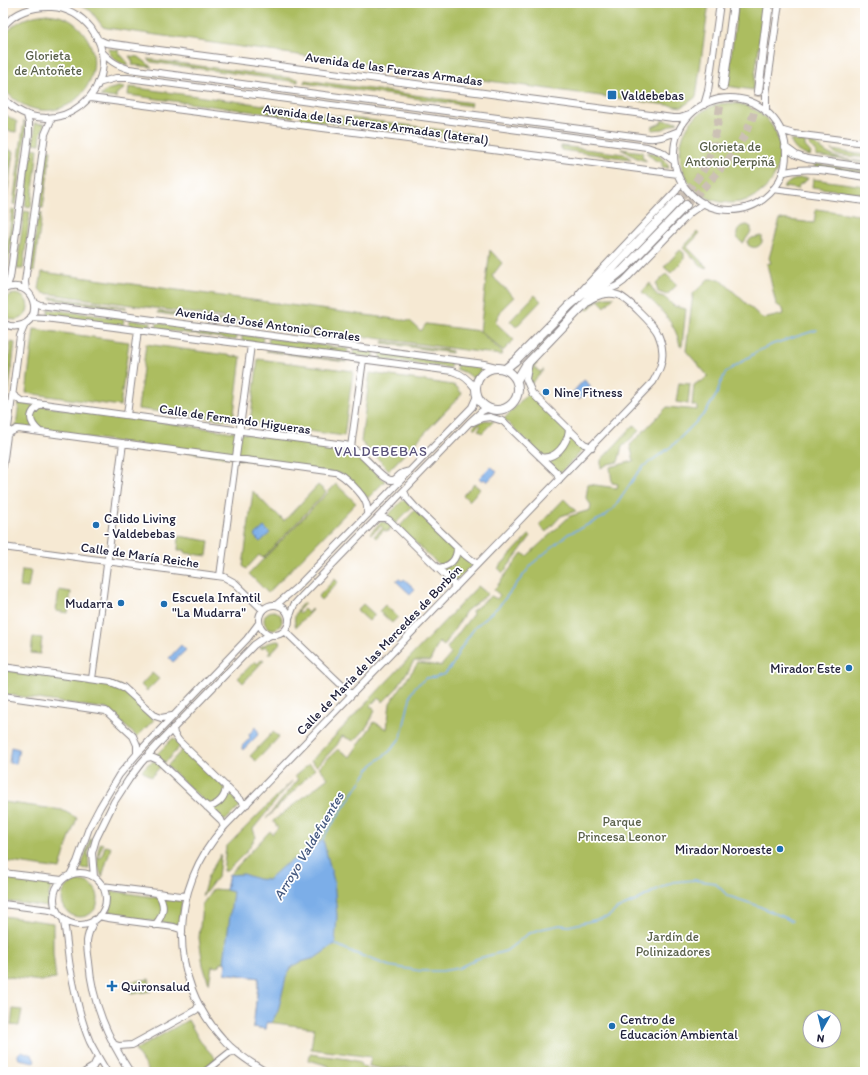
<svg xmlns="http://www.w3.org/2000/svg" width="868" height="1075" font-family="Itim,sans-serif">
<rect width="100%" height="100%" fill="#fff"/>
<filter id="ink" filterUnits="userSpaceOnUse"><feTurbulence type="fractalNoise" baseFrequency=".025" numOctaves="2"/><feDisplacementMap in="SourceGraphic" scale="8" xChannelSelector="R" yChannelSelector="G"/><feConvolveMatrix kernelMatrix="1 2 1 2 8 2 1 2 1" color-interpolation-filters="sRGB"/></filter>
<filter id="wash" filterUnits="userSpaceOnUse"><feTurbulence type="fractalNoise" baseFrequency=".012" numOctaves="4" result="noise"/><feDisplacementMap in="SourceGraphic" scale="16" xChannelSelector="R" yChannelSelector="G"/><feGaussianBlur stdDeviation="0.9" result="paint"/><feColorMatrix in="noise" values="0 0 0 0 0 0 0 0 0 0 0 0 0 0 0 0 0 1.4 0 .05"/><feComposite in="paint" operator="in"/></filter>
<g filter="url(#wash)">
<rect width="100%" height="100%" fill="#f6e9d3"/>
<path fill="#acbd60" stroke="#67704e" fill-rule="evenodd" d="M76 3H709L696 97 682 107 341 61 107 28 103 27 91 11Z
M738 3H765L753 90 727 86Z
M47 14C52 15 58 15 62 17 70 19 77 25 82 31 114 69 75 125 28 107 19 103 7 96 3 85 1 78 3 49 3 40 12 21 28 16 47 14Z
M108 49 119 50V55H121L128 63V65C118 63 111 58 108 49Z
M129 56 139 57 152 67 132 65 133 62Z
M147 59 298 79V82L151 62Z
M305 80 472 103 471 106 304 83Z
M118 87H124V89L116 94V98L100 96 107 90Z
M129 87 294 109 293 117 128 95Z
M680 153a50 50 0 1 1 100 0a50 50 0 1 1-100 0Z
M301 111 472 134 471 141 300 119Z
M3 113 17 122 16 132 3 130Z
M662 120 678 122 663 129 652 130V127L661 123Z
M24 121 26 129 16 205 13 204Z
M34 123 45 124 41 133 40 144 33 143 35 132Z
M790 140 805 142V146L811 153 810 156C800 154 794 150 790 140Z
M810 142C818 144 823 152 831 155 841 160 854 160 865 162V163L816 156V153L809 144Z
M3 146 13 152 3 224Z
M561 146 624 154 631 159 561 150Z
M32 148 38 149 31 207 25 206Z
M621 149 643 152 642 157 647 161C637 160 629 153 621 149Z
M47 150H51L43 208H40Z
M831 150 865 155V158L837 155Z
M648 152C659 154 665 158 669 168L662 167V162L656 161 648 154Z
M815 164 865 171V173L814 167Z
M799 178H808L807 180 799 185 798 189 783 187 791 181Z
M813 179 865 186V194L812 187Z
M12 209 15 210 8 267H5Z
M816 209 865 216V1072H457L441 1068 439 1071 422 1067 384 1069 369 1066 371 1057 311 1049 314 1028 267 1022 266 1029 253 1027 259 978 225 973 226 963 221 962 220 965 218 967 212 966 209 984 203 965 199 938 202 905 213 889 226 890 229 875 270 831 272 834 278 828 273 821 328 778 319 767 338 749 350 757 374 722 387 729 390 703 418 663 441 666 451 654 447 648 473 614 472 611 491 596 497 599 500 595 494 590 522 553 527 556 570 516 590 510 591 505 586 498 588 484 617 488 618 484 612 483 610 467 634 461 630 445 667 407 697 410V406L692 405 694 385 700 381 701 382 708 376 686 351 693 294 708 279H720L763 319 784 314 783 309 776 304 767 264 771 263 769 258 780 219 814 223ZM810 1017H834V1041H810Z
M24 211 30 212 23 269H17Z
M38 213H42L34 271H31Z
M747 225 751 227V232L743 243C733 238 736 226 747 225Z
M697 232 699 234 687 247 707 267 705 269 683 248Z
M762 236V242C759 248 753 249 748 245V241L752 238Z
M490 250 502 263 492 276 514 297 502 309 495 322 514 340 503 351 480 331Z
M680 250 684 253V260L671 273 664 267Z
M42 272 410 321 421 331 426 324 479 331 503 353 501 355 43 293 39 289Z
M666 274 677 285 667 295 658 292 656 284Z
M650 283 652 288 657 295 664 297 674 306 686 309 682 346H680C676 323 659 307 642 292Z
M2 307a13 13 0 1 1 26 0a13 13 0 1 1-26 0Z
M535 295 541 301 516 327 510 321Z
M51 297 126 307V309L51 299Z
M605 297H614L605 307 598 300 588 310 586 309 597 300Z
M49 309 124 319 123 325 48 315Z
M158 311 238 322 237 324 158 313Z
M130 320 151 322 150 328 129 326Z
M157 323 236 334V340L156 329Z
M270 326 350 337V339L269 328Z
M34 329 129 342 120 406 26 393Z
M242 335 263 337 262 343 242 341Z
M269 338 348 349 347 355 268 344Z
M383 341 452 351V353L382 343Z
M11 342 15 343 6 411H4L5 397H3Z
M146 344 241 357 233 421 138 409Z
M354 349 374 352V358L353 355Z
M267 350 347 361 346 362 266 351Z
M381 353 451 362 450 368 380 359Z
M258 359 353 371 344 436 250 423Z
M536 362 537 364 534 367 540 372 543 370H544L530 385C527 377 530 368 536 362Z
M457 363 483 367 474 379 468 374 456 369Z
M370 373 453 385 457 387 462 394 389 470 361 442Z
M679 383 690 384 688 404 676 402Z
M528 393 585 448 560 473 504 419Z
M19 403 351 448 385 481 368 498 342 474 16 427Z
M486 420 494 421 482 433 478 430 481 426 479 424 475 429 473 427 477 423Z
M634 425 640 430 622 447 618 462 608 464 601 468V460Z
M336 484 356 503 268 593 249 574Z
M474 484 480 489 469 501 463 495Z
M318 485 326 492 263 558 259 555 246 569 243 566 253 491 274 513 275 512 284 521Z
M404 499 412 507 395 524 387 516Z
M564 499 576 511 561 516 546 532 539 525Z
M415 510 472 565 456 581 399 527Z
M381 522H387L392 526 387 532 384 530 376 538 374 536 383 528 381 526 371 534 370 533Z
M529 535 531 536 503 573 498 568Z
M179 536 209 541 207 556 185 553V550H178Z
M22 570 31 571 28 588 20 587Z
M335 579 338 582 321 600 318 597Z
M478 586 488 594 466 611 444 646 439 642 430 661H414L397 688 383 702 379 697 370 706 375 710C370 723 364 732 354 741L342 736 337 745 317 766 311 761Z
M59 590 71 592 68 613 56 611Z
M304 602 305 603 298 611 300 613 304 609 308 613 311 609 312 610 296 627C292 617 297 609 304 602Z
M363 604 375 615 369 621 357 610Z
M385 605 398 617 392 623 379 611Z
M264 620a9 9 0 1 1 18 0a9 9 0 1 1-18 0Z
M33 637 42 638 40 654 31 653Z
M277 641 281 642 269 655 268 654 270 651 265 646 262 649 260 647 268 643Z
M262 659 264 660 243 683 238 678 255 661 257 664Z
M3 670 113 684 120 686 154 720 137 737 107 709 3 694Z
M152 673 159 679 147 691 141 685Z
M273 732 279 737 256 761 250 756Z
M173 738 181 745 165 763 156 755Z
M184 748 242 804 225 821 167 766Z
M154 761 161 766 151 777 142 770 148 764Z
M309 764 315 769 266 819 298 780 295 776Z
M292 781 253 829 256 837 246 852 227 871H223L226 847Z
M3 802 62 810 77 818 66 848 60 869 3 861Z
M90 839 92 840 88 851 89 869 81 868Z
M100 843 103 844 98 857 101 858 105 846 111 847 102 877C97 865 96 855 100 843Z
M221 854 218 876 202 897 208 876Z
M3 876 52 883 49 894 48 907 3 901Z
M62 899a18 18 0 1 1 36 0a18 18 0 1 1-36 0Z
M112 891 182 901 179 925 109 915 111 906Z
M3 916 53 923V953L56 979 40 981 3 976Z
M149 979 151 991 131 994 129 982Z
M13 1009 22 1010 19 1026 11 1025Z
M188 1020 200 1041 216 1059 199 1072H149L135 1050Z
M310 1054 348 1059 361 1062 362 1067 384 1072H329V1066L309 1060Z"/>
<path fill="#7caee8" stroke="#4f6892" d="M584 380 591 386 579 399 572 393Z
M491 466 497 472 487 482 484 479 482 481 479 478Z
M264 527 270 533 260 542 254 536Z
M399 579 402 581 404 579 415 589 410 594 396 581Z
M181 645 186 650 173 662 169 658Z
M256 727 259 734 243 750 242 746 250 738 249 734Z
M11 747 19 749 16 764 9 763Z
M323 840 334 881 337 916 335 944 315 958 301 962 292 966 286 977 278 1011 271 1023 267 1022 266 1029 253 1027 259 978 225 973 226 963 224 962 233 892 226 890 229 875 243 874 257 879 268 880 282 867Z
M22 1051 32 1055 35 1061 34 1062 19 1059C17 1055 18 1053 22 1051Z"/>
<g fill="none" stroke-linecap="round" stroke-linejoin="round">
<path stroke="#7caee8" stroke-width="1.5" d="M322 841 327 832 372 765 390 751 401 737 411 694 415 687 426 678 435 677 445 674 453 664 459 651 475 627 499 606 533 563 568 534 604 517 615 507 636 475 644 466 672 446 705 413 717 394 720 384 726 372 758 351 773 344 817 330
M335 944 352 952 389 966 421 971H442L459 968 476 959 506 951 528 934 541 929 560 925 569 926 608 917 617 909 638 900 656 890 673 882 694 880 715 883 728 896 756 905 792 921"/>
</g>
</g>
<g filter="url(#ink)">
<g fill="none" stroke-linecap="round" stroke-linejoin="round">
<path stroke="#ccc1b5" stroke-width="8" stroke-dasharray="8 4" stroke-linecap="butt" d="M679 199C687 191 694 184 700 175 717 150 718 115 723 86
M686 205C713 178 740 152 753 116 755 108 756 99 758 91"/>
<g stroke="#8c8687" stroke-width="8">
<path id="minor" d="M3 27C14 12 33 6 52 7 67 8 81 16 91 28 133 85 54 152 3 98
M97 39 106 43 673 118H680L689 115
M101 51C110 61 116 65 129 69L648 138C660 139 668 135 679 131
M98 83 116 78H128L647 147 662 152 674 161
M90 98 678 174
M674 154a56 56 0 1 1 112 0a56 56 0 1 1-112 0Z
M704 105 708 91 720 3
M766 112V95L779 3
M780 130 794 134 865 143
M785 147 796 155 807 159 865 167
M782 173C808 165 838 173 865 177
M773 189 865 201
M6 288 10 278 29 134V123L27 115
M26 290 25 282 45 134 52 118
M603 292 617 286 624 281 691 212 704 203
M579 294 587 285 676 191 682 182
M34 302 40 305 484 364 500 368
M31 317 45 318 452 371C463 374 470 381 476 389
M3 323C8 326 13 327 18 326 46 322 35 276 4 289
M529 363 526 379 532 393 584 444 592 447
M13 395 21 401 29 402 345 445C362 449 380 479 391 480 395 481 398 476 401 474 404 472 407 472 410 471
M127 415 138 330
M473 422 482 418 490 417 503 421 557 473 559 480
M39 431C27 420 29 412 42 404
M7 434 17 429 26 430 335 472C344 475 363 494 366 503 368 507 367 511 367 515
M351 447 363 360
M540 457C556 460 567 444 569 430
M3 466 20 336 25 324
M404 491 407 498 415 507 465 555 477 564
M378 518H385L389 520 452 582 455 588
M3 547 224 577 235 583 263 610
M437 568C449 567 457 560 457 548
M220 576 251 345
M259 620a15 15 0 1 1 30 0a15 15 0 1 1-30 0Z
M276 605 296 588 472 407 477 396
M289 618 294 605 303 595 469 423 482 411 489 408
M285 631 351 694
M3 667 111 682 123 687 155 716 161 718 172 716
M92 679 123 443
M3 696 106 711 133 736 137 745V754
M173 728 174 734 179 741 242 802 247 804
M146 758 151 757 158 760 221 820 224 827
M207 807C218 806 226 797 226 786
M3 873 62 880
M54 899a26 26 0 1 1 52 0a26 26 0 1 1-52 0Z
M70 875 77 862 89 828 100 807 119 775 137 754 247 639 259 623
M94 877 92 853 96 839 114 802 129 779 141 763 163 739 254 645 264 638 271 635
M102 886 181 896 187 895
M3 904 50 910 58 913
M99 916 108 918 174 927 180 929 182 932
M63 918C67 934 67 951 70 967 75 992 80 1019 90 1042 95 1052 101 1062 107 1072
M94 920C91 927 88 933 87 941 87 948 88 955 89 962 92 1003 108 1038 130 1072
M155 925C164 915 166 903 157 893
M113 1044 119 1046 132 1045 196 1010 199 1005
M85 1072 93 1067 98 1057
M205 1072 229 1053 236 1051
M266 1072C251 1063 235 1053 223 1039 167 978 169 888 224 827L653 382C659 371 664 361 662 349 662 344 660 339 658 334 654 325 627 298 618 295 608 292 600 295 591 299"/>
</g>
<g stroke="#8c8687" stroke-width="10">
<path id="major" d="M723 86 734 3
M758 91 769 3
M476 389a21 21 0 1 1 42 0a21 21 0 1 1-42 0Z
M505 369 515 361 570 305 609 272 679 199
M517 380 526 365 596 292 623 270 686 205"/>
</g>
<use href="#minor" stroke="#fff" stroke-width="6"/>
<use href="#major" stroke="#fff" stroke-width="8"/>
</g>
</g>
<g fill="#1f6fb2" stroke="#fff" stroke-width="1.5">
<rect x="607" y="90" width="10" height="10" rx="2"/>
<circle cx="546" cy="392" r="4"/>
<circle cx="96" cy="525" r="4"/>
<circle cx="121" cy="603" r="4"/>
<circle cx="164" cy="604" r="4"/>
<circle cx="849" cy="668" r="4"/>
<circle cx="780" cy="849" r="4"/>
<path d="M110 980h4v4h4v4h-4v4h-4v-4h-4v-4h4z"/>
<circle cx="612" cy="1026" r="4"/>
</g>
<g text-anchor="middle" dominant-baseline="central" stroke-width="3.5" stroke-linejoin="round" paint-order="stroke">
<g font-size="13" fill="#59604a" stroke="#fff">
<text x="48" y="55">Glorieta<tspan x="48" dy="15">de Antoñete</tspan></text>
<text x="730" y="146">Glorieta de<tspan x="730" dy="15">Antonio Perpiñá</tspan></text>
<text x="622" y="821">Parque<tspan x="622" dy="15">Princesa Leonor</tspan></text>
<text x="673" y="936">Jardín de<tspan x="673" dy="15">Polinizadores</tspan></text>
</g>
<g font-size="13" fill="#22223b" stroke="#fff">
<text transform="translate(394 69) rotate(8)">Avenida de las Fuerzas Armadas</text>
<text transform="translate(376 124) rotate(8)">Avenida de las Fuerzas Armadas (lateral)</text>
<text transform="translate(268 324) rotate(8)">Avenida de José Antonio Corrales</text>
<text transform="translate(235 419) rotate(8)">Calle de Fernando Higueras</text>
<text transform="translate(140 555) rotate(8)">Calle de María Reiche</text>
<text transform="translate(379 650) rotate(-46)">Calle de María de las Mercedes de Borbón</text>
</g>
<g font-size="13" fill="#22223b" stroke="#fff" text-anchor="start">
<text x="621" y="95">Valdebebas</text>
<text x="554" y="392">Nine Fitness</text>
<text x="104" y="518">Calido Living<tspan x="104" dy="15">- Valdebebas</tspan></text>
<text x="172" y="597">Escuela Infantil<tspan x="172" dy="15">"La Mudarra"</tspan></text>
<text x="113" y="603" text-anchor="end">Mudarra</text>
<text x="841" y="668" text-anchor="end">Mirador Este</text>
<text x="772" y="849" text-anchor="end">Mirador Noroeste</text>
<text x="121" y="986">Quironsalud</text>
<text x="620" y="1019">Centro de<tspan x="620" dy="15">Educación Ambiental</tspan></text>
</g>
<g font-size="14" letter-spacing="1" fill="#595279" stroke="#fff">
<text x="381" y="451">VALDEBEBAS</text>
</g>
<g font-size="14" font-style="italic" fill="#465a80" stroke="#fff">
<text transform="translate(309 846) rotate(-59)">Arroyo Valdefuentes</text>
</g>
</g>
<rect width="868" height="1075" fill="none" stroke="#fff" stroke-width="16"/>
<g transform="translate(822 1029) rotate(188)"><circle r="19" fill="#ffffff" stroke="#a7a7b1"/>
<path d="M0-3L7 15L0 10L-7 15Z" fill="#1f6fb2"/>
<text y="-6" font-size="11" font-weight="bold" text-anchor="middle" fill="#22223b">N</text>
</g>
</svg>
